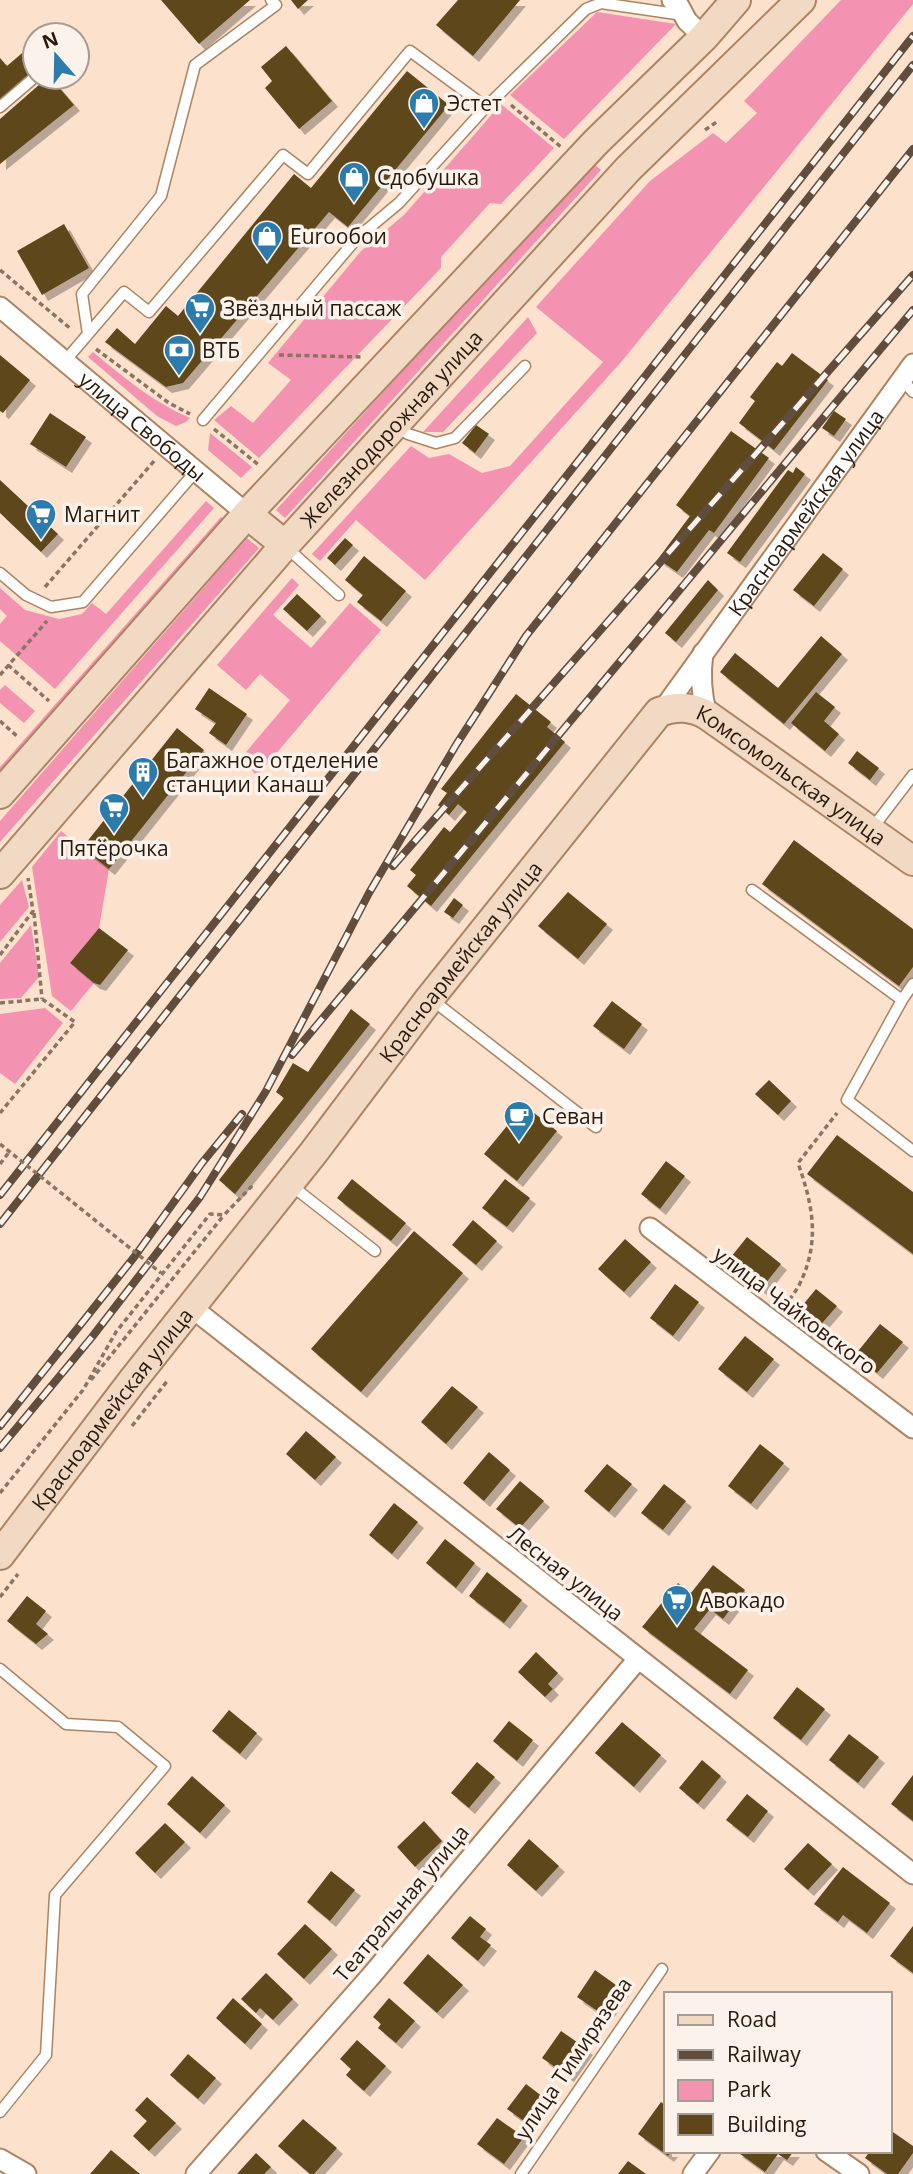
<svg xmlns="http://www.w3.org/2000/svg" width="913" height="2174" font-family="'Open Sans',sans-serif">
<defs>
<filter id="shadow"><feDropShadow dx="6" dy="6" stdDeviation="0" flood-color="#0004"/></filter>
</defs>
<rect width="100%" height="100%" fill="#fce1cc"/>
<path fill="#f393b1" d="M841 0H913V4L622 361 425 580 356 520 320 561 312 554 411 446 429 458 449 454 482 473 510 466 603 362 536 307 650 181 713 133 726 143 757 113 744 101Z
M597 12 676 24 564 139 510 95Z
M501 104 554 148 501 204 490 203 441 257V268L259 458 214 420 231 406 253 423 291 380 268 363 361 251 404 215Z
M592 162 601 170 285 518 276 510Z
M528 317 537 333 443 432H423Z
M93 352C124 378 153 402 190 418L186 422 176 426 157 416 88 357Z
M210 433 252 467 241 478 208 450Z
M206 501 214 508 55 689 0 641V624L7 616 0 609V588L25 610 59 619 82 614 92 603 106 614Z
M221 517 226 521 0 777V767Z
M247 538 259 548 0 842V821Z
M292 578 299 585 273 615 311 648 350 603 381 630 257 776 241 758 290 700 260 674 246 690 217 665Z
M5 685 35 711 24 723 0 703V690Z
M61 831 109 869 99 928 70 963 94 983 71 1011 52 996 32 867Z
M22 880 29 907 0 942V905Z
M31 925 39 977 21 998 0 999V963Z
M45 1008 63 1023 15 1084 0 1073V1014Z"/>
<path fill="#5e461a" filter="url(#shadow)" d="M161 0H250L199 44Z
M291 0H308L298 9Z
M458 0H520L473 56 436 25Z
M286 46 332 101 299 129 265 88 272 81 261 67Z
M28 48 35 57V69L0 99V58L7 66Z
M407 71 449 105 348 227 329 212 183 383 166 387 105 342 117 328 135 344 166 306 178 316 294 174 311 188Z
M48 77H50L74 105 0 164V119Z
M64 224 89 268 42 295 17 251Z
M792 353 828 380 774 450 739 423 755 401 750 397 777 362 782 366Z
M0 355 30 380 3 413 0 411Z
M834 411 846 419 834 436 822 428Z
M50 413 86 437 66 467 30 444Z
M476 425 489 434 475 453 462 443Z
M731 431 769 458 714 533 709 530 677 572 658 559 690 516 676 505Z
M796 467 805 474 740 562 727 553 788 470 793 473Z
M0 480 58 534 41 552 0 513Z
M345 538 353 545 335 565 327 558Z
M823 553 843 569 814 606 793 590Z
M364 556 406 591 381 621 357 602 363 595 345 580Z
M708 580 718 590 676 642 665 633Z
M297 594 321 616 307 631 283 609Z
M821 636 842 654 784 724 720 672 735 653 778 688Z
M209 688 247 714 226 745 209 733 216 723 195 709Z
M816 692 835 707 824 721 839 734 825 751 791 723Z
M516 694 551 722 547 727 565 742 431 906 407 886 416 875 410 870 444 827 450 832 467 812 458 804 449 815 438 805 447 793 441 789Z
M177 728 204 750 109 869 82 848Z
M857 751 879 768 870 780 848 763Z
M794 840 913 929V967L899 986 762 884Z
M568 892 607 924 578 959 538 926Z
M454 898 463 905 453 918 444 912Z
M99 928 128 950 100 985 94 983 70 963Z
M612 1001 642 1024 624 1049 593 1026Z
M351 1009 370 1024 235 1194 219 1180 284 1098 276 1092 293 1063 308 1072Z
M769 1080 791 1101 778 1115 755 1094Z
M524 1105 557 1131 517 1181 484 1154Z
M837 1135 913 1192V1254L807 1174Z
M666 1161 685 1176 660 1209 641 1194Z
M352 1179 406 1223 391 1241 337 1198Z
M505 1179 530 1198 507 1227 482 1208Z
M473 1220 497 1241 476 1265 452 1245Z
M414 1231 463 1273 361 1392 311 1349Z
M747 1237 781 1264 761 1289 727 1262Z
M625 1239 651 1262 624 1292 598 1269Z
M675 1284 699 1302 673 1336 650 1318Z
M816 1289 837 1306 817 1329 797 1312Z
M880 1324 903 1342 877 1373 855 1355Z
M745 1336 774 1359 747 1392 718 1369Z
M452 1386 478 1407 446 1444 421 1422Z
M306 1431 336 1457 315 1480 286 1454Z
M760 1444 784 1463 751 1504 728 1486Z
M489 1452 510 1470 484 1501 463 1483Z
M607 1464 632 1484 609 1512 584 1491Z
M520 1481 544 1501 520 1528 496 1509Z
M664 1484 686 1501 663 1530 641 1513Z
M394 1503 418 1522 392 1554 369 1535Z
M445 1539 475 1563 456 1588 426 1563Z
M713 1565 745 1590 723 1619 710 1609 694 1629 748 1670 730 1694 642 1627 678 1583 691 1593Z
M487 1572 522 1600 504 1623 469 1596Z
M27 1596 46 1611 36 1624 48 1634 36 1644 7 1621Z
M536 1652 558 1673 548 1684 553 1689 545 1697 518 1672Z
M797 1687 825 1709 801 1740 773 1718Z
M229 1710 257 1733 240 1754 212 1731Z
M509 1721 533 1740 517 1761 493 1741Z
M622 1722 661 1755 634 1787 595 1753Z
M849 1734 879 1757 858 1783 829 1760Z
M702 1760 721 1776 698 1804 679 1788Z
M477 1762 495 1777 469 1808 451 1793Z
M913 1775V1821L891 1804Z
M192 1776 225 1805 200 1833 167 1804Z
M747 1794 768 1811 748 1837 726 1820Z
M424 1821 442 1841 415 1867 397 1847Z
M165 1823 185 1842 155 1873 135 1853Z
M529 1839 559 1866 536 1891 507 1865Z
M808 1843 832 1864 808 1890 784 1869Z
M843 1867 890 1903 867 1933 843 1915 838 1922 814 1904Z
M331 1871 355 1890 330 1921 307 1902Z
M470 1916 486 1929 480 1937 491 1945 478 1961 451 1938Z
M305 1924 332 1949 304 1979 277 1954Z
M913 1926V1973L890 1956Z
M428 1954 463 1985 437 2013 403 1983Z
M595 1970 623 1990 605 2016 577 1997Z
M266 1973 293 1999 273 2020 260 2008 256 2013 241 1999Z
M233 1998 262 2024 245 2044 216 2018Z
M389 1998 415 2021 396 2043 378 2028 381 2024 373 2017Z
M561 2031 587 2049 568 2076 542 2058Z
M357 2040 386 2066 364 2091 346 2075 351 2069 340 2059Z
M188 2054 216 2078 198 2099 170 2075Z
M526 2084 547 2100 528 2124 507 2109Z
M147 2097 176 2123 149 2151 133 2136 147 2121 135 2110Z
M661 2102 666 2106V2151H672L668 2156 638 2134Z
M497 2118 524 2137 504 2164 477 2144Z
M303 2119 337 2148 314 2174H310L278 2146Z
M890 2130 913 2146V2153L898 2174H887L865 2158 870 2151H890Z
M111 2150 140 2174H90Z
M736 2151H794L787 2160 778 2154 765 2172Z
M256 2153 271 2167 264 2174H237Z
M628 2161 646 2174H618Z"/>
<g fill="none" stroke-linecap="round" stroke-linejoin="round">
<g stroke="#ac8463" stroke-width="13">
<path id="lane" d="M0 107 35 77
M88 334 82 294 161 196 195 65 276 5 271 0
M65 361 124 292 149 312 283 155 308 174 410 51 486 107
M902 379 913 392
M203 420 357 238 399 203 486 107 586 9 601 3 683 15
M396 425 408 434 436 443 455 438 525 366
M285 546 339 595
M0 573 26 595 51 607 83 602 196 471
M871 830 913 775
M752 890 902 1000
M913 984 902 1000 847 1100 913 1151
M431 999 596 1127
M292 1186 375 1251
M0 1669 66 1724 118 1727 165 1766 55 1895 46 2055 0 2112
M521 2174 662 1969"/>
</g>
<g stroke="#ac8463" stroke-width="23">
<g id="street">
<path d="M672 0 679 6 687 21 704 37"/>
<path id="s1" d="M0 307 247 514"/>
<path d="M703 653C700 674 701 694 707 715"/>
<path id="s2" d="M662 711 913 364"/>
<path d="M650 1228 913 1428"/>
<path d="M191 1307 913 1874"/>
<path d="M826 2151 859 2174"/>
<path d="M0 2159 26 2174"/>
<path d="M196 2174 371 1976 638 1659"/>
<path d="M693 2174 710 2151"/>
</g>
</g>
<g stroke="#ac8463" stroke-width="32">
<g id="secondary">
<path d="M247 514 285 545"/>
<path d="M0 794 247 514 596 142 704 37 736 0"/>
<path id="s3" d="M0 874 285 545 628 169 801 0"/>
<path id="s4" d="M0 1555 133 1380 314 1152 430 998 659 712C677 706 690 706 707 715L913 861"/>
</g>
</g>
<path stroke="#8a7564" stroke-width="3.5" stroke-dasharray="5 3.5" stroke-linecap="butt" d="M511 105 561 147
M705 130 718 121
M0 270 71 329
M96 349 169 403 190 414
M279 355 362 357
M214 429 260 466
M45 587 155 460
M8 665 49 701
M0 675 47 621
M0 721 18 737
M34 913 42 999
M0 955 33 911 28 878
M0 1003 42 999 75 1022 0 1113
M0 1164 10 1151
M785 1307C790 1298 798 1289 802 1279 820 1238 812 1203 798 1163L837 1113
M91 1380 224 1215
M132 1426 168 1380
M0 1493 83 1390 116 1332 210 1214 224 1215 251 1187 255 1188
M0 1597 18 1574"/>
<use href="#lane" stroke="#fff" stroke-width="10"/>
<use href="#street" stroke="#fff" stroke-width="19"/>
<use href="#secondary" stroke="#f1d9c3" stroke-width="28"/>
<g stroke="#604d3e" stroke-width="8">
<path id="rail" d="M393 866 913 275
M292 1055 913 310
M0 1195 913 36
M0 1224 913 65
M0 1426 135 1256 202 1163 242 1114
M0 1448 92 1337 200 1197 266 1091 369 893 456 745 526 636 913 149"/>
</g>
<use href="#rail" stroke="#fbf2eb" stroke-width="5" stroke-dasharray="16" stroke-linecap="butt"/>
<path stroke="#8a7564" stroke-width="3.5" stroke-dasharray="5 3.5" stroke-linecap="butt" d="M0 1144 161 1273"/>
</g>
<defs>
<g id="shop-pin" transform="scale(1.575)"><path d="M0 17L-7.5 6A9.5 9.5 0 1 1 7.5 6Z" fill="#2b7bad" stroke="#fbf2eb"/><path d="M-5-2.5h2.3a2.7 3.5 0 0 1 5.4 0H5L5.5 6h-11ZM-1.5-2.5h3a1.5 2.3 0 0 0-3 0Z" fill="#fff"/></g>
<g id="supermarket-pin" transform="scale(1.575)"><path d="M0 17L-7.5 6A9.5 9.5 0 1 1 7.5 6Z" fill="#2b7bad" stroke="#fbf2eb"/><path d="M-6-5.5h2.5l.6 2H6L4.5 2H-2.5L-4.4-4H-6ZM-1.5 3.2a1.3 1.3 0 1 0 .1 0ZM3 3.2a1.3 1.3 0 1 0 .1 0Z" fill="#fff"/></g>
<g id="bank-pin" transform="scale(1.575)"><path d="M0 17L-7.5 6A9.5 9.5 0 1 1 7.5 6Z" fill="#2b7bad" stroke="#fbf2eb"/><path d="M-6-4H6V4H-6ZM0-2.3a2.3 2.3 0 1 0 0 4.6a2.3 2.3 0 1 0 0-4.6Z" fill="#fff"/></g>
<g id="building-pin" transform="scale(1.575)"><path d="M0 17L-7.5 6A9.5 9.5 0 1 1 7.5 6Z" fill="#2b7bad" stroke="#fbf2eb"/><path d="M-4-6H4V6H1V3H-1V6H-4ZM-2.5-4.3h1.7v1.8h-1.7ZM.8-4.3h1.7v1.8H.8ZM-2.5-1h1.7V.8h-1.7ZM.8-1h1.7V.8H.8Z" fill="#fff"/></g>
<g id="cafe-pin" transform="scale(1.575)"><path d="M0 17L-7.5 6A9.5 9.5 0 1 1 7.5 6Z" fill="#2b7bad" stroke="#fbf2eb"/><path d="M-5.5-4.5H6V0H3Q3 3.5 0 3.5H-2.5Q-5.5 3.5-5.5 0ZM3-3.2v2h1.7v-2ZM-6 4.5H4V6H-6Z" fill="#fff"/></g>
</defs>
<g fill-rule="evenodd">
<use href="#shop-pin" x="424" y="103"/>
<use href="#shop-pin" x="354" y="177"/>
<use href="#shop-pin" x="267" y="236"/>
<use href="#supermarket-pin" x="200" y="308"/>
<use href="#bank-pin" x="179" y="350"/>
<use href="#supermarket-pin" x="41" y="514"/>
<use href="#building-pin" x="143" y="772"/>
<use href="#supermarket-pin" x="114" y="808"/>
<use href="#cafe-pin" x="519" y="1116"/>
<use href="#supermarket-pin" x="677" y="1600"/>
</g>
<g text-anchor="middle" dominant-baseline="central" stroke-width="7" stroke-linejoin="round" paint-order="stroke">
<g font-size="21" fill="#29190c" stroke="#fbf2eb" text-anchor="start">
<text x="447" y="103">Эстет</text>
<text x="377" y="177">Сдобушка</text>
<text x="290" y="236">Euroобои</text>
<text x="223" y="308">Звёздный пассаж</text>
<text x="202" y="350">ВТБ</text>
<text x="64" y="514">Магнит</text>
<text x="166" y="760">Багажное отделение<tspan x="166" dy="24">станции Канаш</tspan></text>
<text x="114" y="848" text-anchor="middle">Пятёрочка</text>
<text x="542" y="1116">Севан</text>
<text x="700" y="1600">Авокадо</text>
</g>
<g font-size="21" fill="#29190c" stroke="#fbf2eb">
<text stroke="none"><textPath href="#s1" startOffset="186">улица Свободы</textPath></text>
<text stroke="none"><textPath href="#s3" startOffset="593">Железнодорожная улица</textPath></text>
<text stroke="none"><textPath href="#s2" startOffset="245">Красноармейская улица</textPath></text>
<text stroke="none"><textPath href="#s4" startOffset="1223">Комсомольская улица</textPath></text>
<text stroke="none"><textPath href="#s4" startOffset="751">Красноармейская улица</textPath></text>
<text transform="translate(795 1310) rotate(37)">улица Чайковского</text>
<text stroke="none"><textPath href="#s4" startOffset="184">Красноармейская улица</textPath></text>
<text transform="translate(566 1573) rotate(38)">Лесная улица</text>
<text transform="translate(401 1903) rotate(-50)">Театральная улица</text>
<text transform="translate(573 2058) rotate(-56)">улица Тимирязева</text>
</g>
</g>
<rect x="664" y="1992" width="228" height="161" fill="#fbf2eb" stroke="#a79b92" stroke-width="2"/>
<rect x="678" y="2015" width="35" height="10" fill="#f1d9c3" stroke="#a79b92" stroke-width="2"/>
<text x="727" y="2027" font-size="21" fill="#29190c">Road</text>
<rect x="678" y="2050" width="35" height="10" fill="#604d3e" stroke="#a79b92" stroke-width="2"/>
<text x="727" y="2062" font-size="21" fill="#29190c">Railway</text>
<rect x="678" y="2080" width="35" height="21" fill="#f393b1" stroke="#a79b92" stroke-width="2"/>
<text x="727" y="2097" font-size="21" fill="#29190c">Park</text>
<rect x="678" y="2114" width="35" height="21" fill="#5e461a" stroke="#a79b92" stroke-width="2"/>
<text x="727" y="2132" font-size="21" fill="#29190c">Building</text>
<g transform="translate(56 56) rotate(340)"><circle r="33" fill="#fbf2eb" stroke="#a79b92" stroke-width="2"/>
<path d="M0-5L12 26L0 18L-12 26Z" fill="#2b7bad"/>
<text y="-10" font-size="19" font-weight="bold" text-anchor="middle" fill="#29190c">N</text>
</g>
</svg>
